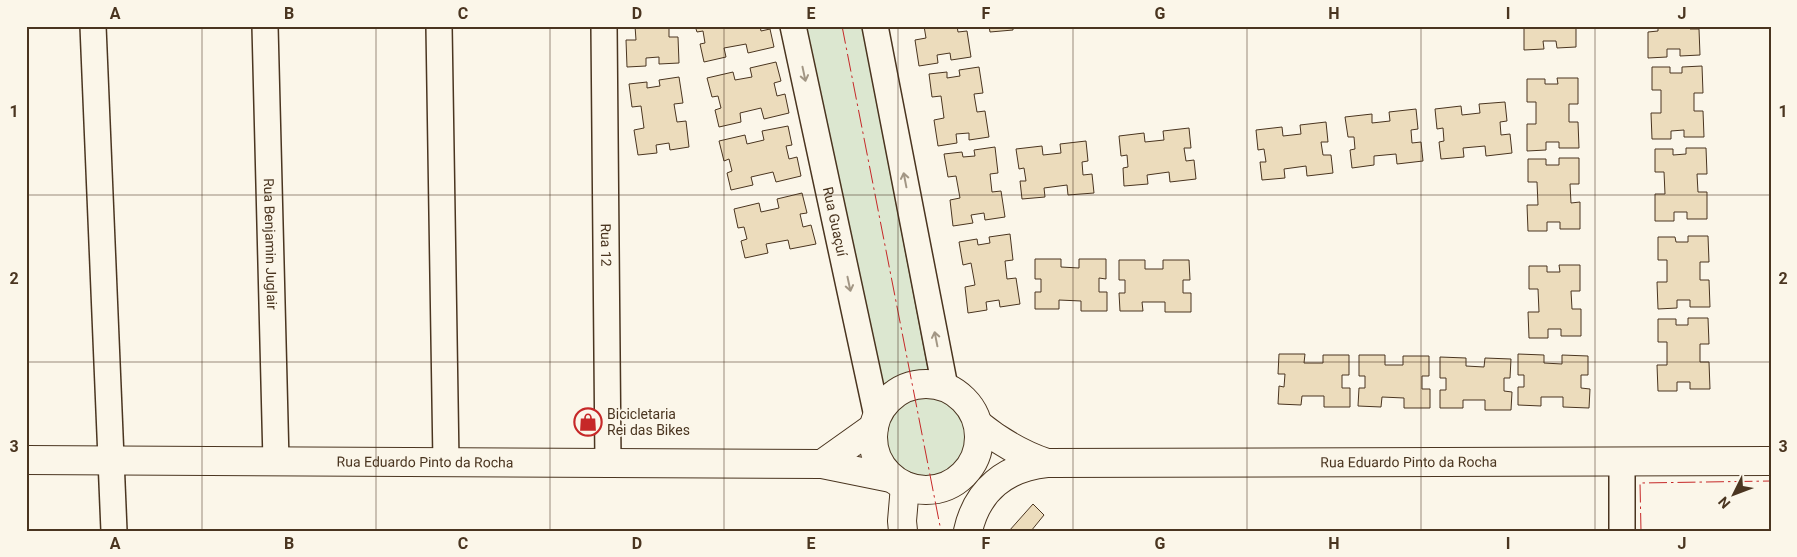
<svg xmlns="http://www.w3.org/2000/svg" width="1797" height="557" font-family="Roboto,sans-serif">
<rect width="100%" height="100%" fill="#fbf6e9"/>
<path fill="#dce7d0" stroke="#887966" d="M804 26H862L928 369 880 385Z
M880 436a45 45 0 1 1 90 0a45 45 0 1 1-90 0Z"/>
<path fill="#ecdcbc" stroke="#4a3520" d="M635 26H669V37H678L679 63 659 64V57L646 58V66L627 67 626 40H636Z
M695 26H760L761 31 770 29 774 47 748 53 746 44 724 48 726 57 704 62 700 44 705 43 703 31 697 32Z
M924 26H957L958 32 967 31 971 57 951 60 950 53 937 55 938 63 919 66 915 40 926 38Z
M989 26H1013V30L990 32Z
M1524 26H1576V47L1557 48 1556 41H1543L1544 49 1524 50Z
M1658 26H1690V29H1699L1700 55 1680 56V49H1667V57L1648 58V32L1658 31Z
M776 62 781 81 774 83 777 96 785 94 789 113 764 119 761 108 740 113 741 122 719 127 715 110 721 108 718 96 712 97 707 78 733 72 735 80 752 77 750 68Z
M1702 66 1703 93H1694V111H1703L1704 137H1684V130L1671 131V139H1652L1651 113H1661V90H1652V67H1670V73H1682V67Z
M979 67 983 93 974 94 977 112 985 111 989 137 969 140V133L956 134 957 143 938 146 934 120 944 118 941 96 932 97 929 74 947 72V78L960 76 959 70Z
M679 77 683 103 674 104 677 122 686 121 689 147 670 150 669 143 656 145 657 153 638 155 634 130 644 128 641 106 632 107 629 84 647 82V88L660 86 659 80Z
M1557 78H1578V104H1569V122H1578L1579 148H1559V142H1546V150L1527 151V124H1536V102H1527V79H1545V84H1558Z
M1505 102 1507 121 1500 122 1501 135 1510 134 1512 153 1486 156 1485 146 1463 148 1464 157 1441 159 1439 142 1444 141 1443 128 1437 129 1435 109 1461 106 1462 115 1480 113 1479 104Z
M1416 109 1418 129 1411 130 1412 143 1421 142 1423 161 1397 164 1396 154 1374 156V165L1352 168 1350 150 1355 149 1354 137H1348L1345 117 1372 114V123L1390 121 1389 112Z
M1326 122 1328 142H1321L1323 155H1331L1333 173 1307 176 1306 166 1284 169 1285 178 1262 180 1260 162H1266L1264 149 1258 150 1256 130 1282 127 1283 136 1301 134 1300 125Z
M788 126 792 145 786 146 789 159 797 157 801 176 776 182 773 172 751 177 753 185 731 190 727 173 732 171 729 159 724 161 719 141 745 135 747 144 764 140 762 131Z
M1189 128 1191 148H1184L1186 161 1194 160 1196 179 1170 182 1169 172 1147 175 1148 184 1124 186 1123 168 1128 167 1127 155 1121 156 1119 136 1144 133 1145 142 1164 140 1163 131Z
M1086 141 1088 161 1082 162 1083 175 1092 174 1094 193 1068 195 1067 185 1044 188 1045 197 1022 199 1020 181H1026L1024 168 1019 169 1016 149 1042 146 1043 155 1061 153 1060 144Z
M995 147 998 173 990 174 992 192 1001 191 1005 217 985 220 984 213 971 215 973 223 953 226 950 200 960 198 956 176 948 177 944 154 962 152 963 157 975 156 974 150Z
M1686 148H1706L1707 174H1697L1698 192H1707V219H1687V212H1674V221H1655V194H1665L1664 172H1655V149H1673V155L1686 154Z
M1559 158H1579V184H1570L1571 203 1580 202V229H1560V222H1547V231H1528L1527 205H1538L1537 182H1528V159H1546V165H1559Z
M802 193 807 213 800 214 803 227 811 225 816 244 790 249 788 240 766 244 768 253 745 258 741 241 747 239 744 227 738 228 734 209 759 203 761 212 779 208 777 199Z
M1010 234 1013 260 1005 261 1007 279 1016 278 1020 304 1000 307 999 300 986 302 987 310 968 313 965 287 975 285 971 263 963 265 959 242 977 239 978 245 990 243 989 237Z
M1688 236H1708L1709 262H1700V280H1709L1710 307H1690V300H1677V308L1658 309 1657 282H1667V260H1658V237H1675L1676 242H1688Z
M1035 259H1061V267L1079 268V259H1106V279L1099 278V292H1107V311H1081V301L1059 300V309H1035V292H1041V279H1035Z
M1119 260H1145V269H1163V260H1189L1190 280H1183V293H1191V312H1165V302H1142L1143 311H1120L1119 293H1125V280H1119Z
M1559 265H1580V291H1571L1572 309H1581V336H1561V329H1548V338H1529L1528 312H1539L1538 289H1529V266H1547V272H1560Z
M1688 318H1708L1709 344H1700V362H1709L1710 389H1690V382H1677V391H1658L1657 365H1667V342H1658V319H1676V325H1688Z
M1279 354H1305L1304 363H1323V355H1349V375H1342V388H1350V407H1324V396H1302L1301 405 1278 404 1279 386 1284 387 1285 374H1278Z
M1518 354 1544 355V363L1562 364V355L1588 356V375H1581V388L1590 389 1589 408 1563 407V397H1541V406L1518 405V387H1524V375H1518Z
M1359 355H1385V365H1403V356H1429V376H1422V389H1430V408H1404V398L1382 397 1381 407 1358 406 1359 388H1365V376H1359Z
M1440 357 1466 358V366L1484 367 1485 358 1511 359 1510 378H1504V391L1512 392 1511 410H1485V400H1463V408H1440V390H1446V378H1440Z
M1033 504 1044 515 1031 531H1009Z"/>
<g fill="none" stroke-linecap="round" stroke-linejoin="round">
<g stroke="#4a3520" stroke-width="28">
<g id="minor">
<path d="M93 26 114 531"/>
<path id="s1" d="M265 26 276 461"/>
<path d="M439 26 446 462"/>
<path id="s2" d="M604 26 608 462"/>
<path id="s3" d="M793 26 877 416"/>
<path d="M875 26 945 387"/>
<path d="M1622 462V531"/>
</g>
</g>
<g stroke="#4a3520" stroke-width="30">
<g id="major">
<circle cx="926" cy="437" r="53"/>
<path d="M978 424C1000 442 1020 454 1047 463"/>
<path id="s4" d="M26 460 822 464 891 478"/>
<path d="M822 464 874 427"/>
<path d="M903 531 902 521 905 486"/>
<path id="s5" d="M968 531C977 490 1006 467 1047 463L1771 461"/>
</g>
</g>
<use href="#minor" stroke="#fbf6e9" stroke-width="25"/>
<use href="#major" stroke="#fbf6e9" stroke-width="28"/>
<path stroke="#c62828" stroke-width="1" stroke-dasharray="18 4 2.5 4" stroke-linecap="butt" d="M842 26 941 531
M1641 531 1640 483 1771 481"/>
</g>
<defs><path id="oneway-shaft" d="M-6 0H5M1.5-3L5.5 0L1.5 3" fill="none" stroke-width="1.6" stroke-linecap="round" stroke-linejoin="round" transform="scale(1.25)"/></defs>
<g stroke="#a29684">
<use href="#oneway-shaft" transform="translate(804 74) rotate(78)"/>
<use href="#oneway-shaft" transform="translate(905 180) rotate(-101)"/>
<use href="#oneway-shaft" transform="translate(849 284) rotate(78)"/>
<use href="#oneway-shaft" transform="translate(936 339) rotate(-101)"/>
</g>
<path fill="none" stroke="#4a3520" stroke-width="1" stroke-opacity="0.55" d="M202 26V531M376 26V531M550 26V531M724 26V531M898 26V531M1073 26V531M1247 26V531M1421 26V531M1595 26V531M26 195H1771M26 362H1771"/>
<defs>
<g id="shop-ring" transform="scale(1.4375)"><circle r="9.5" fill="#fbf6e9" stroke="#c62828" stroke-width="1.5"/><path d="M-5-2.5h2.3a2.7 3.5 0 0 1 5.4 0H5L5.5 6h-11ZM-1.5-2.5h3a1.5 2.3 0 0 0-3 0Z" fill="#c62828"/></g>
</defs>
<g fill-rule="evenodd">
<use href="#shop-ring" x="588" y="422"/>
</g>
<g text-anchor="middle" dominant-baseline="central" stroke-width="4" stroke-linejoin="round" paint-order="stroke">
<g font-size="14" fill="#4a3520" stroke="#fbf6e9">
<text stroke="none"><textPath href="#s3" startOffset="200">Rua Guaçuí</textPath></text>
<text stroke="none"><textPath href="#s1" startOffset="218">Rua Benjamin Juglair</textPath></text>
<text stroke="none"><textPath href="#s2" startOffset="219">Rua 12</textPath></text>
<text stroke="none"><textPath href="#s4" startOffset="399">Rua Eduardo Pinto da Rocha</textPath></text>
<text stroke="none"><textPath href="#s5" startOffset="474">Rua Eduardo Pinto da Rocha</textPath></text>
</g>
<g font-size="14" fill="#4a3520" stroke="#fbf6e9" text-anchor="start">
<text x="607" y="414">Bicicletaria<tspan x="607" dy="16">Rei das Bikes</tspan></text>
</g>
</g>
<rect width="1797" height="557" fill="none" stroke="#fbf6e9" stroke-width="55"/>
<g transform="translate(1734 494) rotate(228)" stroke="#fbf6e9" stroke-width="4" paint-order="stroke">
<path d="M0-4L9 19L0 12L-9 19Z" fill="#4a3520"/>
<text y="-8" font-size="14" font-weight="bold" text-anchor="middle" fill="#4a3520">N</text>
</g>
<rect x="28" y="28" width="1742" height="502" fill="none" stroke="#4a3520" stroke-width="2"/>
<g font-size="16" text-anchor="middle" font-weight="bold" fill="#4a3520">
<text x="115" y="19">A</text>
<text x="289" y="19">B</text>
<text x="463" y="19">C</text>
<text x="637" y="19">D</text>
<text x="811" y="19">E</text>
<text x="986" y="19">F</text>
<text x="1160" y="19">G</text>
<text x="1334" y="19">H</text>
<text x="1508" y="19">I</text>
<text x="1682" y="19">J</text>
<text x="14" y="117">1</text>
<text x="1783" y="117">1</text>
<text x="14" y="284">2</text>
<text x="1783" y="284">2</text>
<text x="14" y="452">3</text>
<text x="1783" y="452">3</text>
<text x="115" y="549">A</text>
<text x="289" y="549">B</text>
<text x="463" y="549">C</text>
<text x="637" y="549">D</text>
<text x="811" y="549">E</text>
<text x="986" y="549">F</text>
<text x="1160" y="549">G</text>
<text x="1334" y="549">H</text>
<text x="1508" y="549">I</text>
<text x="1682" y="549">J</text>
</g>
</svg>
